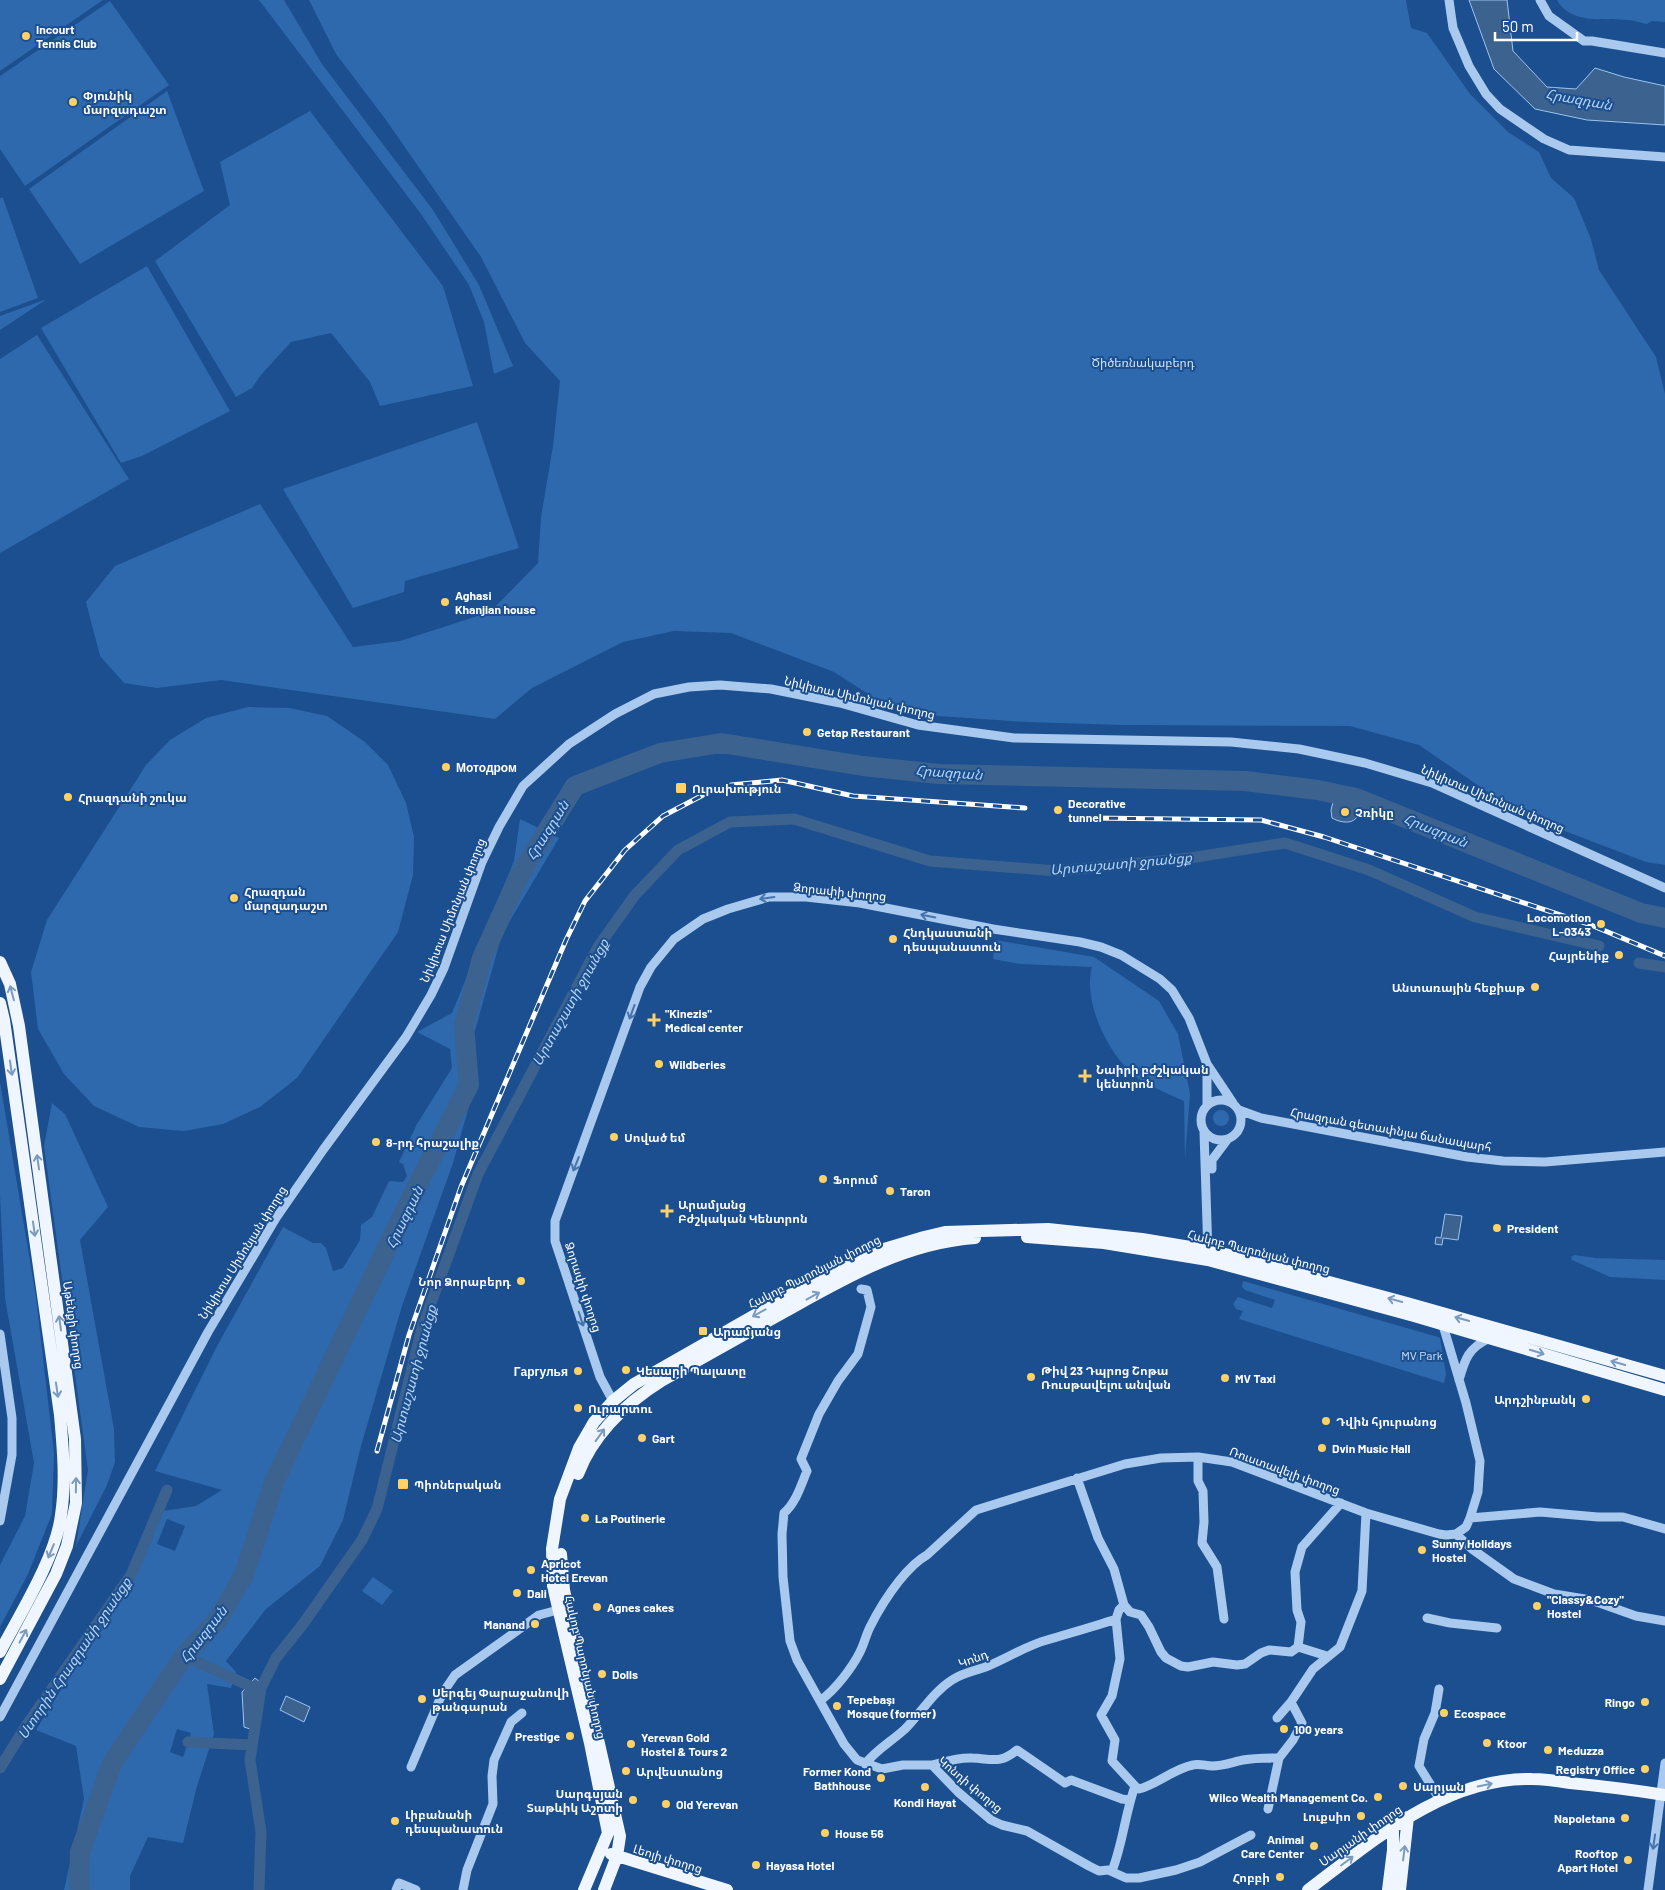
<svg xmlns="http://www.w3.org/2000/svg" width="1665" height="1890" font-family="Barlow,'Noto Sans Armenian',sans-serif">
<rect width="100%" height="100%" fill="#1b4f8f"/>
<path fill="#2e69ad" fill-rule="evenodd" d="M0 0H103L0 71Z
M259 0H284L322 64 433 210 479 285 513 366 494 374 484 322 469 285 421 214Z
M309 0H1406L1411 28 1427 33 1470 94 1508 132 1539 152 1551 178 1574 198 1591 239 1599 270 1656 357 1665 394V865L1646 862 1520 814 1419 745 1350 726 1124 725 1027 722 938 716 876 699 834 672 731 633 674 631 623 642 532 688 495 719 221 680 157 688 124 683 100 656 86 602 115 566 260 504 353 647 400 641 490 612 538 563 541 517 553 446 560 381 525 343 481 257 386 120 336 54Z
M1557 0H1665V22L1652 21 1647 24C1641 23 1634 20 1628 20 1604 18 1571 25 1557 0Z
M110 1 169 85 25 186 0 149V76Z
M167 91 204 191 80 264 29 189Z
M310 111 443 286 473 386 380 406 370 382 331 333 291 342 261 375 252 388 236 397 155 261 230 205 220 162Z
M0 198H3L38 298 0 312Z
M147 266 230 411 142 456 121 463 41 328Z
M47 299 0 330V316Z
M37 335 129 479 0 553V359Z
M477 422 519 548 405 581 404 592 353 608 283 489Z
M248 707 290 708 327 716 365 742 388 765 406 803 414 837 413 875 398 932 297 1078 260 1107 223 1124 184 1131 139 1127 94 1106 64 1074 38 1029 31 972 47 920 146 765 170 740 206 718Z
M520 819 559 838 502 934 474 1034 473 1092 453 1163 402 1306 361 1446 343 1520 320 1566 266 1609 226 1661 236 1672 231 1688 207 1684 214 1734 197 1786 183 1843 148 1837 130 1876V1890H64L84 1799 76 1746 36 1730 78 1662 135 1577 163 1511 196 1506 222 1490 155 1471 217 1346 283 1227 313 1243H321L326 1248 333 1271 343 1268 360 1240 361 1225 372 1217 389 1181 403 1182 407 1176 403 1164 399 1162 417 1124 452 1068 450 1049 417 1032 452 1013 514 861ZM167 1519 185 1526 175 1551 157 1544ZM177 1729 191 1733 183 1757 170 1752Z
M995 940 1094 957 1159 1001 1178 1034 1190 1094 1185 1159 1184 1101C1169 1094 1153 1088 1139 1079 1110 1059 1082 1002 1092 967L1020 964 993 959Z
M0 1082 36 1297 54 1453 52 1514 28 1574 0 1627V1565L25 1516 34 1463 5 1298 0 1195Z
M52 1103 65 1114 108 1207 80 1240 114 1429 115 1462 107 1485 76 1546 88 1470 44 1146Z
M1213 1118a8 8 0 1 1 16 0a8 8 0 1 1-16 0Z
M1574 1255 1596 1258 1665 1260V1280L1610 1277 1572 1260 1571 1257Z
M1243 1281 1438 1337 1440 1338 1446 1374 1444 1383 1239 1319 1243 1311 1236 1309 1233 1304 1238 1297 1272 1308 1275 1300 1245 1290 1242 1287Z
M373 1577 393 1591 382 1605 362 1591Z"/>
<path fill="#3c6290" stroke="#9cc4f0" d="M1469 0H1507L1513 51 1547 87 1576 89 1595 68 1624 77 1665 86V125L1587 120 1535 109 1494 69Z
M1334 798 1354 801C1366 821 1348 827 1332 818L1331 810Z
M1445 1214 1462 1216 1458 1240 1443 1238 1442 1245 1435 1244 1436 1237 1441 1238Z
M255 1678 260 1682 250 1729 244 1727 242 1692Z
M286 1696 310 1707 304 1722 280 1710Z"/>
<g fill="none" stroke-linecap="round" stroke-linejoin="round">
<path stroke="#3c6290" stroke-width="11" d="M1639 963 1665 967
M184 1656 252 1687 251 1697
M188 1742 252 1745
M0 1768 26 1726 131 1575 167 1490
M259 1890 261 1832 250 1760 261 1688 276 1658 303 1624 362 1540 377 1509 422 1328 478 1174 598 947 635 895 678 850 730 822 794 819 930 861 1057 871 1190 858 1285 843 1369 870 1475 917 1599 946"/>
<path stroke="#3c6290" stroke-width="20" d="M80 1890 79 1885 80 1852 112 1763 184 1656 218 1619 244 1575 274 1482 411 1198 469 1085 464 1025 482 958 519 876 575 786 660 753 721 743 863 766 939 774 1245 781 1318 790 1356 798 1641 913 1665 918"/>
<path stroke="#a9c9ee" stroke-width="9" d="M1449 0 1453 28 1469 66 1486 94 1500 109 1544 139 1569 150 1665 157
M1540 0 1549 16 1584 41H1592L1665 53
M1207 1065V1104
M1201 1120a20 20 0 1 1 40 0a20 20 0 1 1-40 0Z
M1239 1110 1261 1118 1467 1157 1503 1161 1545 1162 1665 1152
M1204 1132 1208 1254
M1212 1169V1160L1227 1140
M861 1289 867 1290 871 1307 858 1354 838 1381 819 1414 801 1459 807 1471C801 1485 796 1503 784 1513L782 1534 783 1577 790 1641 797 1660 844 1744 857 1760 882 1769 903 1765H932L958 1792 991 1820 1002 1825 1027 1831 1089 1866 1099 1871 1108 1870 1126 1878H1139L1176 1870 1200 1862 1251 1835
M1442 1322 1466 1403 1480 1461 1478 1492 1470 1518 1466 1527 1456 1534
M0 1334 12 1418V1455L0 1521
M1459 1380C1465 1359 1468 1348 1490 1338
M613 1401 600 1377 562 1262 555 1241V1221L640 987 651 967 674 939 703 919 728 909 769 897H806L860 903 993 929 1080 942 1101 947 1121 955 1160 979 1172 990 1189 1018 1207 1064 1233 1103
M1198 1457V1481L1203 1491 1204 1522 1202 1543 1217 1567 1224 1619
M1077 1478 1098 1538 1114 1569 1124 1605 1130 1612 1141 1615 1149 1627 1161 1652 1166 1658 1181 1666 1188 1667 1213 1662 1237 1665 1245 1664 1261 1653 1269 1650 1291 1652 1298 1647
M1470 1518 1540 1512 1598 1517H1623L1665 1529
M1427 1618 1450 1623 1497 1628
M1327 1656 1298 1647 1301 1622 1297 1610 1295 1572 1302 1547 1341 1503
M1439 1689 1435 1713 1424 1739 1419 1766 1440 1800
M821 1700C835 1690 852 1668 860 1652 864 1644 866 1635 870 1627 878 1611 888 1595 899 1581 907 1571 916 1561 927 1555L976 1510 1125 1464 1161 1458 1198 1457 1232 1462 1366 1513 1439 1534 1446 1535 1456 1534 1472 1549 1514 1579 1554 1594 1591 1600 1636 1616 1665 1621
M0 1717 208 1332 276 1218 323 1150 406 1037 431 995 444 968 482 862 499 827 523 786 569 744 615 714 654 694 689 687 720 685 771 689 840 703 918 725 1014 738 1231 742 1299 749 1365 763 1432 783 1665 888
M1277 1718 1291 1702 1313 1669 1340 1647 1362 1591 1366 1513
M865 1764C876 1750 892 1741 905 1729 921 1713 933 1692 952 1680 964 1672 976 1671 988 1666 1007 1658 1028 1645 1047 1640 1070 1633 1093 1627 1116 1619L1119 1610 1124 1605
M932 1765C944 1762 959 1757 972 1758 993 1759 1000 1764 1017 1750L1065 1783 1071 1780 1122 1799 1130 1800
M411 1767 442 1694 455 1675 539 1615 558 1610
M1135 1786 1139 1789C1158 1784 1173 1769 1193 1765 1199 1763 1206 1766 1212 1766 1223 1766 1233 1762 1243 1760 1255 1758 1267 1758 1279 1758
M1268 1809 1279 1758 1293 1740 1302 1723 1291 1702
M1112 1871C1123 1843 1125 1814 1135 1786L1112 1761 1115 1740 1101 1715 1112 1696 1120 1659 1116 1619
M396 1890 399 1883 416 1890
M463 1890 467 1870 493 1804 492 1776 494 1760 511 1722 522 1713
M1648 1890 1665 1763"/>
<path stroke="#f0f6ff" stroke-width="12" d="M0 962 10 984 19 1026 75 1439 76 1503 67 1546 56 1574 0 1679
M0 1003 4 1020 60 1415C63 1449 66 1482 61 1515 56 1557 20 1614 0 1652
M1027 1237 1104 1243 1208 1260 1414 1316 1665 1390
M578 1474C594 1433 626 1403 663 1380 704 1357 745 1334 786 1311 845 1278 905 1243 975 1238
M561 1554 564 1590 620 1836 617 1856 604 1890
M611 1854 727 1890
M584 1890 608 1833 590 1743 553 1586 552 1549 560 1499 579 1448 594 1422 613 1401 634 1384 790 1295 884 1249 924 1237 945 1232 1048 1229 1142 1239 1214 1251 1407 1303 1665 1376
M1308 1890C1373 1841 1445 1777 1532 1779 1545 1779 1558 1781 1570 1783 1602 1786 1634 1790 1665 1795
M1388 1890 1393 1850V1827
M1400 1890 1408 1817"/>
<g stroke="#fff" stroke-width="5">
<path id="rail" d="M1091 818 1261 820 1324 837 1591 925 1665 956
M377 1451 409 1335 461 1187 566 940 585 901 625 850 663 816 703 795 731 785 782 780 853 796 1025 808"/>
</g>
<use href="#rail" stroke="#1b4f8f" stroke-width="3" stroke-dasharray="9" stroke-linecap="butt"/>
</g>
<defs><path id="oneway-shaft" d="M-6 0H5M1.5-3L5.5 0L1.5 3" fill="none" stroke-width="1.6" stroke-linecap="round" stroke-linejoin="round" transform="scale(1.25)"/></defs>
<g stroke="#4674ac">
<use href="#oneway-shaft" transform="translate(767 898) rotate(172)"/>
<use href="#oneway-shaft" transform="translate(928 916) rotate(-169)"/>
<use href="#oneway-shaft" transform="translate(632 1012) rotate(110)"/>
<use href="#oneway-shaft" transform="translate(576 1164) rotate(112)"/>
<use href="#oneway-shaft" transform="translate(581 1319) rotate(72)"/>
<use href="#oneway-shaft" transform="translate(1654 1842) rotate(98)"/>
</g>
<g stroke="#7b9ac1">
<use href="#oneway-shaft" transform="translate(12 993) rotate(-105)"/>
<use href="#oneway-shaft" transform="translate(11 1068) rotate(82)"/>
<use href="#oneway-shaft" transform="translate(38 1162) rotate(-98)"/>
<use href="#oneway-shaft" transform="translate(34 1229) rotate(82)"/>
<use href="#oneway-shaft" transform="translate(813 1296) rotate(-29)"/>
<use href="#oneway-shaft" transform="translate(1395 1300) rotate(-165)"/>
<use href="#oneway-shaft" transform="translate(759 1313) rotate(151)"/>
<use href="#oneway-shaft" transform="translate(1462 1319) rotate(-164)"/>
<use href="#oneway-shaft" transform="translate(60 1323) rotate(-98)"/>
<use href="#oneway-shaft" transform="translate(1537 1352) rotate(17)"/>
<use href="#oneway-shaft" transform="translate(1618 1363) rotate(-164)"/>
<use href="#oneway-shaft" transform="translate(57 1390) rotate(82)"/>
<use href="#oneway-shaft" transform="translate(600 1435) rotate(-54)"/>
<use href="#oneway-shaft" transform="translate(76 1485) rotate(-89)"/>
<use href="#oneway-shaft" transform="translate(51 1551) rotate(113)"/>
<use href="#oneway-shaft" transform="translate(23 1636) rotate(-62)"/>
<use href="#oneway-shaft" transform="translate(1485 1785) rotate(-12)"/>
<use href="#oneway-shaft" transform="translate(1404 1853) rotate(-83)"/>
<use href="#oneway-shaft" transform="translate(1347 1861) rotate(-37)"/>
</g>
<g fill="#ffd166" stroke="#1b4f8f" stroke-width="2">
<circle cx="26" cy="36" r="5"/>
<circle cx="73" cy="102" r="5"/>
<circle cx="445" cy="602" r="5"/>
<circle cx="807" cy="732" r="5"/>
<circle cx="446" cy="767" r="5"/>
<rect x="675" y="782" width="12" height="12" rx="2.5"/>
<circle cx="68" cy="797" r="5"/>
<circle cx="1058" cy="810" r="5"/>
<circle cx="1345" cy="812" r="5"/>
<circle cx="234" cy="898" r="5"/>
<circle cx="1601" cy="924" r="5"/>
<circle cx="893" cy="939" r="5"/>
<circle cx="1619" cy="955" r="5"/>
<circle cx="1535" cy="987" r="5"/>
<path d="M651.5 1012.5h5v5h5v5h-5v5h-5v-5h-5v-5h5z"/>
<circle cx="659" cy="1064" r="5"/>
<path d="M1082.5 1068.5h5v5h5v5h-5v5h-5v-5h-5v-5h5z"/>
<circle cx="614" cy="1137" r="5"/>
<circle cx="376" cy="1142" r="5"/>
<circle cx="823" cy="1179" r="5"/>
<circle cx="890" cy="1191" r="5"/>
<path d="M664.5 1203.5h5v5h5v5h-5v5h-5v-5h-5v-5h5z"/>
<circle cx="1497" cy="1228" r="5"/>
<circle cx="521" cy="1281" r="5"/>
<rect x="698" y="1326" width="10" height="10" rx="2.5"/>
<circle cx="626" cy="1370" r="5"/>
<circle cx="578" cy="1371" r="5"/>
<circle cx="1031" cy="1377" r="5"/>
<circle cx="1225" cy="1378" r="5"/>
<circle cx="1586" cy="1399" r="5"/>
<circle cx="578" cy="1408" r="5"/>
<circle cx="1326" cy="1421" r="5"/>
<circle cx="642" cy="1438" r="5"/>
<circle cx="1322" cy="1448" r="5"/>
<rect x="397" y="1478" width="12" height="12" rx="2.5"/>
<circle cx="585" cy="1518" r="5"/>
<circle cx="1422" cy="1550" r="5"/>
<circle cx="531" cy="1570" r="5"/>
<circle cx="517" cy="1593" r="5"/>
<circle cx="1537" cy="1606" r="5"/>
<circle cx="597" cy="1607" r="5"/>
<circle cx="535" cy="1624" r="5"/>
<circle cx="602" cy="1674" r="5"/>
<circle cx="422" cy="1699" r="5"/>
<circle cx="1645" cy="1702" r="5"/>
<circle cx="837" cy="1706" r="5"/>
<circle cx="1444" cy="1713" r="5"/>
<circle cx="1284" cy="1729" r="5"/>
<circle cx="570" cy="1736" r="5"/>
<circle cx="1487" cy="1743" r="5"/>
<circle cx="631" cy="1744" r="5"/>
<circle cx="1548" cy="1750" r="5"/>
<circle cx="1645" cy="1769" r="5"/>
<circle cx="626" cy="1771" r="5"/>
<circle cx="881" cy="1778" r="5"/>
<circle cx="1403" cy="1786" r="5"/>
<circle cx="925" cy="1787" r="5"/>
<circle cx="1378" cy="1797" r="5"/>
<circle cx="633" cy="1800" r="5"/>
<circle cx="666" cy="1804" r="5"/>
<circle cx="1361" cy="1816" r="5"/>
<circle cx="1625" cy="1818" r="5"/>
<circle cx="395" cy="1821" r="5"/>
<circle cx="825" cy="1833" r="5"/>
<circle cx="1314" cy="1846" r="5"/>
<circle cx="1628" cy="1860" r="5"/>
<circle cx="756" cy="1865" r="5"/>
<circle cx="1280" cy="1877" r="5"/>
</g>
<g text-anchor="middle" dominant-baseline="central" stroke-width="4" stroke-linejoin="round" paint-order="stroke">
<g font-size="12" font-weight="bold" fill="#fff" stroke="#1b4f8f" text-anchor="start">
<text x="36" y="29">Incourt<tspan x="36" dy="14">Tennis Club</tspan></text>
<text x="83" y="95">Փյունիկ<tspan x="83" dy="14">մարզադաշտ</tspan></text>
<text x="455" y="595">Aghasi<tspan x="455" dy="14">Khanjian house</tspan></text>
<text x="817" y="732">Getap Restaurant</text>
<text x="456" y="767">Мотодром</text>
<text x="692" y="788">Ուրախություն</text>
<text x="78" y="797">Հրազդանի շուկա</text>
<text x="1068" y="803">Decorative<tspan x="1068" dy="14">tunnel</tspan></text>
<text x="1355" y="812">Չռիկը</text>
<text x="244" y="891">Հրազդան<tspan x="244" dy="14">մարզադաշտ</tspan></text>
<text x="1591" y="917" text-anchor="end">Locomotion<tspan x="1591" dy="14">L-0343</tspan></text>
<text x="903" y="932">Հնդկաստանի<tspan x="903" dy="14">դեսպանատուն</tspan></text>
<text x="1609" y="955" text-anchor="end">Հայրենիք</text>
<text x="1525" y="987" text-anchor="end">Անտառային հեքիաթ</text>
<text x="665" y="1013">"Kinezis"<tspan x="665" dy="14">Medical center</tspan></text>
<text x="669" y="1064">Wildberies</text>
<text x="1096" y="1069">Նաիրի բժշկական<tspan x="1096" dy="14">կենտրոն</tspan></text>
<text x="624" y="1137">Սոված եմ</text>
<text x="386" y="1142">8-րդ հրաշալիք</text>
<text x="833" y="1179">Ֆորում</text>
<text x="900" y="1191">Taron</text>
<text x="678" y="1204">Արամյանց<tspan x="678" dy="14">Բժշկական Կենտրոն</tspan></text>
<text x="1507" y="1228">President</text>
<text x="511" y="1281" text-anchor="end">Նոր Ձորաբերդ</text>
<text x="713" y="1331">Արամյանց</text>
<text x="636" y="1370">Կեսարի Պալատը</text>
<text x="1041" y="1370">Թիվ 23 Դպրոց Շոթա<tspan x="1041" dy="14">Ռուսթավելու անվան</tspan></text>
<text x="568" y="1371" text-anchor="end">Гаргулья</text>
<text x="1235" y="1378">MV Taxi</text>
<text x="1576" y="1399" text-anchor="end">Արդշինբանկ</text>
<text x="588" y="1408">Ուրարտու</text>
<text x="1336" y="1421">Դվին հյուրանոց</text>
<text x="652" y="1438">Gart</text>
<text x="1332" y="1448">Dvin Music Hall</text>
<text x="414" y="1484">Պիոներական</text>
<text x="595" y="1518">La Poutinerie</text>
<text x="1432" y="1543">Sunny Holidays<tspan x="1432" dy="14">Hostel</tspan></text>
<text x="541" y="1563">Apricot<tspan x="541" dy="14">Hotel Erevan</tspan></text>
<text x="527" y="1593">Dali</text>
<text x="1547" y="1599">"Classy&amp;Cozy"<tspan x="1547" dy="14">Hostel</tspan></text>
<text x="607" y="1607">Agnes cakes</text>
<text x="525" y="1624" text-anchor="end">Manand</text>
<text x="612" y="1674">Dolls</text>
<text x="432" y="1692">Սերգեյ Փարաջանովի<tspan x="432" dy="14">թանգարան</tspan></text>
<text x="847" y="1699">Tepebaşı<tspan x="847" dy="14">Mosque (former)</tspan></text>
<text x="1635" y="1702" text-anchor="end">Ringo</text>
<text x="1454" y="1713">Ecospace</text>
<text x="1294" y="1729">100 years</text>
<text x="560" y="1736" text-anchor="end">Prestige</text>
<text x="641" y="1737">Yerevan Gold<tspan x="641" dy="14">Hostel &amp; Tours 2</tspan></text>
<text x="1497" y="1743">Ktoor</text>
<text x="1558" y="1750">Meduzza</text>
<text x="1635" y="1769" text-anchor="end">Registry Office</text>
<text x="636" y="1771">Արվեստանոց</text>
<text x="871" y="1771" text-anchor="end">Former Kond<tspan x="871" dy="14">Bathhouse</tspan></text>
<text x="1413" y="1786">Սարյան</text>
<text x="623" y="1793" text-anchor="end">Սարգսյան<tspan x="623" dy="14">Տաթևիկ Աշոտի</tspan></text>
<text x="1368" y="1797" text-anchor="end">Wilco Wealth Management Co.</text>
<text x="925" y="1802" text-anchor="middle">Kondi Hayat</text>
<text x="676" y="1804">Old Yerevan</text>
<text x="405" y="1814">Լիբանանի<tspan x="405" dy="14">դեսպանատուն</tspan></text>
<text x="1351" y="1816" text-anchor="end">Լուքսիո</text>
<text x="1615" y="1818" text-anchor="end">Napoletana</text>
<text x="835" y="1833">House 56</text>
<text x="1304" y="1839" text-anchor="end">Animal<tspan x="1304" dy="14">Care Center</tspan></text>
<text x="1618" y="1853" text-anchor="end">Rooftop<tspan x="1618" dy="14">Apart Hotel</tspan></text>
<text x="766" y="1865">Hayasa Hotel</text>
<text x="1270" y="1877" text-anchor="end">Հոբբի</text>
</g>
<g font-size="12" fill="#cfe3fa" stroke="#1b4f8f">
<text x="1143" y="362">Ծիծեռնակաբերդ</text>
<text x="1422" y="1355">MV Park</text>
</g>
<g font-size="12" fill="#fff" stroke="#1b4f8f">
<text transform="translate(860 697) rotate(13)">Նիկիտա Սիմոնյան փողոց</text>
<text transform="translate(1493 798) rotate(23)">Նիկիտա Սիմոնյան փողոց</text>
<text transform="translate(840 891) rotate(6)">Ձորափի փողոց</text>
<text transform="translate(452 910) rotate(-68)">Նիկիտա Սիմոնյան փողոց</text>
<text transform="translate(1391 1129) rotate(10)">Հրազդան գետափնյա ճանապարհ</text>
<text transform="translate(1259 1251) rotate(14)">Հակոբ Պարոնյան փողոց</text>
<text transform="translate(242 1252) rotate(-58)">Նիկիտա Սիմոնյան փողոց</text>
<text transform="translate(814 1271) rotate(-27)">Հակոբ Պարոնյան փողոց</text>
<text transform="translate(584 1287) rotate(72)">Ձորափի փողոց</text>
<text transform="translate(74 1325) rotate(82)">Աթենքի փողոց</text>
<text transform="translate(1285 1470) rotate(20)">Ռուստավելի փողոց</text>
<text transform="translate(973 1658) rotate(-20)">Կոնդ</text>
<text transform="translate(586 1667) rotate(77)">Հակոբ Պարոնյան փողոց</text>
<text transform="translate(971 1784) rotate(40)">Կոնդի փողոց</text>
<text transform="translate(1360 1835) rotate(-35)">Սարյանի փողոց</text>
<text transform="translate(668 1858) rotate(17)">Լեոյի փողոց</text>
</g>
<g font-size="14" font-style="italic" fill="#b5d3f5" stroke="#1b4f8f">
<text transform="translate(1579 99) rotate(10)">Հրազդան</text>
<text transform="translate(949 772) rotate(4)">Հրազդան</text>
<text transform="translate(547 830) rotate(-58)">Հրազդան</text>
<text transform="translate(1436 830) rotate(22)">Հրազդան</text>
<text transform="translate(1121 863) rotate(-5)">Արտաշատի ջրանցք</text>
<text transform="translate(570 1002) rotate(-61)">Արտաշատի ջրանցք</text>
<text transform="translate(404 1217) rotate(-64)">Հրազդան</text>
<text transform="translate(413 1374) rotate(-75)">Արտաշատի ջրանցք</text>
<text transform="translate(203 1634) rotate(-52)">Հրազդան</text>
<text transform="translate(74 1658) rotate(-56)">Ստորին Հրազդանի ջրանցք</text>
</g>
</g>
<path d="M1495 32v8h82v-8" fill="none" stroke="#ffffff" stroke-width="2.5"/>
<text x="1502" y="32" font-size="15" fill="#ffffff" stroke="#1b4f8f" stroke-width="4" paint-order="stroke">50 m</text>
</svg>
